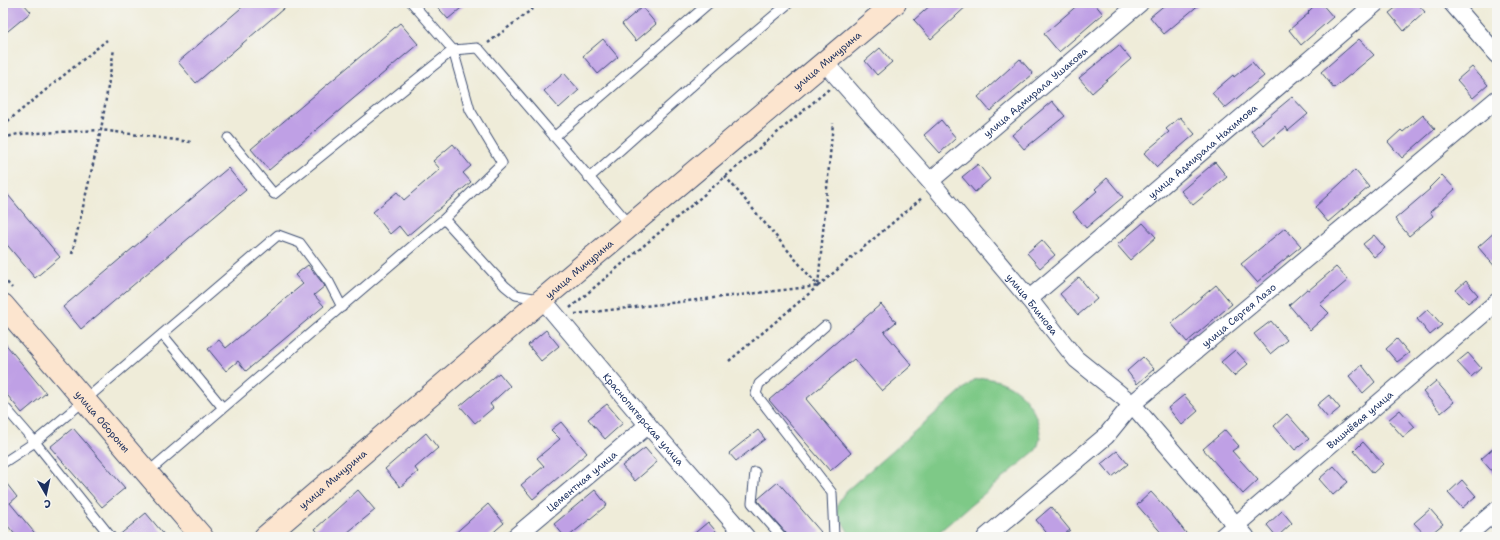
<svg xmlns="http://www.w3.org/2000/svg" width="1500" height="540" font-family="'Shantell Sans',sans-serif">
<rect width="100%" height="100%" fill="#f6f6f2"/>
<filter id="ink" filterUnits="userSpaceOnUse"><feTurbulence type="fractalNoise" baseFrequency=".025" numOctaves="2"/><feDisplacementMap in="SourceGraphic" scale="8" xChannelSelector="R" yChannelSelector="G"/><feConvolveMatrix kernelMatrix="1 2 1 2 8 2 1 2 1" color-interpolation-filters="sRGB"/></filter>
<filter id="wash" filterUnits="userSpaceOnUse"><feTurbulence type="fractalNoise" baseFrequency=".012" numOctaves="4" result="noise"/><feDisplacementMap in="SourceGraphic" scale="16" xChannelSelector="R" yChannelSelector="G"/><feGaussianBlur stdDeviation="0.9" result="paint"/><feColorMatrix in="noise" values="0 0 0 0 0 0 0 0 0 0 0 0 0 0 0 0 0 1.4 0 .05"/><feComposite in="paint" operator="in"/></filter>
<g filter="url(#wash)">
<rect width="100%" height="100%" fill="#efecd9"/>
<path fill="#7ec987" stroke="#4c7c72" d="M984 378C992 379 1001 381 1008 385 1026 394 1039 415 1040 435 1040 440 1038 446 1036 450L933 537H851L837 512 838 503 845 492 961 391 974 380Z"/>
<g id="blocks">
<path fill="#bfa0e5" d="M3 3H23L31 12 3 35Z
M247 3H290L196 83 178 62Z
M434 3H467L448 19Z
M933 3H970L931 39 914 20Z
M1080 3H1094L1103 14 1059 52 1044 34Z
M1167 3H1201L1164 34 1150 17Z
M1317 3H1321L1333 17 1301 45 1289 30 1309 13 1308 12Z
M1402 3H1417L1425 12 1404 31 1389 13Z
M642 7 656 24 636 41 622 24Z
M400 23 418 44 269 170 251 149Z
M603 39 618 57 598 74 583 56Z
M1359 39 1374 55 1334 88 1321 72Z
M1119 45 1131 59 1092 93 1079 78Z
M880 48 892 62 877 75 865 61Z
M1020 59 1033 74 990 111 978 97Z
M1252 62 1264 76 1225 108 1212 93 1233 75 1234 77Z
M1472 67 1488 85 1473 98 1457 80Z
M564 73 579 90 559 108 544 91Z
M1292 97 1308 114 1288 131 1286 127 1264 146 1251 131Z
M1052 101 1065 116 1024 149 1012 135Z
M1423 115 1435 129 1402 158 1388 142 1401 130 1403 132Z
M1180 117 1195 134 1157 167 1144 153 1169 132 1166 129Z
M941 120 956 138 940 153 924 135Z
M453 144 471 166 463 173 471 182 407 236 399 226 390 234 373 212 397 192 404 200 440 169 433 161Z
M1215 162 1227 177 1193 205 1181 191Z
M978 164 990 179 975 192 962 177Z
M228 168 246 190 81 329 63 307Z
M1355 170 1369 187 1328 222 1315 207Z
M1442 175 1455 189 1430 212 1433 216 1409 236 1395 219 1430 189 1429 188Z
M1107 178 1123 197 1086 228 1073 212 1097 191 1095 189Z
M3 189 60 257 35 278 3 240Z
M1143 223 1156 237 1130 260 1117 245Z
M1285 228 1301 246 1257 282 1241 264Z
M1497 230V269L1478 247Z
M1374 235 1385 248 1374 257 1363 244Z
M1042 240 1055 255 1040 268 1027 253Z
M308 265 325 286 314 295 324 306 246 371 238 361 226 371 208 349 219 340 226 348 303 284 295 275Z
M1336 267 1348 280 1320 304 1329 313 1310 330 1289 305 1307 289 1309 290Z
M1079 277 1097 299 1078 315 1060 294Z
M1466 281 1478 295 1468 303 1456 290Z
M1216 285 1232 304 1187 342 1171 323Z
M881 304 896 322 884 332 912 365 882 391 854 359 806 399 851 453 830 471 769 400Z
M1428 309 1442 325 1430 335 1417 319Z
M1271 321 1287 340 1270 354 1254 334Z
M546 330 559 346 541 361 528 345Z
M1397 339 1409 353 1397 362 1386 349Z
M3 341 46 393 22 413 3 390Z
M1235 350 1248 364 1234 376 1221 362Z
M1468 353 1481 368 1471 377 1457 362Z
M1143 357 1154 369 1137 384 1127 371Z
M1362 365 1375 382 1363 393 1349 376Z
M499 373 510 386 490 404 493 408 475 423 460 406Z
M1436 381 1454 402 1441 413 1423 392Z
M1184 395 1198 411 1182 425 1168 408Z
M1329 395 1340 408 1328 418 1317 405Z
M607 404 623 423 605 439 588 419Z
M1400 410 1415 427 1403 437 1388 420Z
M1287 414 1309 439 1295 450 1274 426Z
M561 422 587 453 533 499 521 485 544 466 537 458 560 439 551 430Z
M73 428 125 488 102 507 50 447Z
M758 430 765 439 736 461 729 453Z
M1225 430 1239 446 1232 451 1258 480 1243 494 1203 449Z
M426 433 438 448 415 468 418 472 400 487 385 469Z
M1363 442 1383 464 1373 473 1354 451Z
M1497 445V477L1481 459Z
M645 448 657 462 635 481 622 466Z
M1117 451 1128 464 1112 477 1101 464Z
M1334 466 1348 482 1333 495 1319 479Z
M3 479 17 497 10 503 38 537H17L3 520Z
M1462 480 1476 496 1462 508 1448 493Z
M778 482 821 532 815 537H788L786 533 758 501V499Z
M358 490 375 510 342 537H322L315 529Z
M595 490 607 505 568 537H565L554 524Z
M1151 492 1172 515 1189 537H1165L1137 505Z
M488 504 504 523 488 537H451Z
M1051 507 1070 530 1061 537H1050L1036 520Z
M1430 509 1443 524 1427 537 1414 523Z
M1282 511 1292 523 1277 537 1267 525Z
M146 513 166 537H117Z
M708 522 721 537H690Z"/>
</g>
</g>
<g filter="url(#ink)">
<use href="#blocks" fill-opacity="0" stroke="#3b4b70" stroke-width="1"/>
<g fill="none" stroke-linecap="round" stroke-linejoin="round">
<g stroke="#3b4b70" stroke-width="11">
<path id="lane" d="M412 3 453 50 477 48 480 50 631 226
M554 137 709 3
M228 138 274 194 453 50 470 110 502 163 444 219
M589 178 720 61 789 3
M825 326 759 384 756 394 832 493 834 536 833 537
M162 334 223 408
M85 400 278 235 300 243 329 282 342 307
M85 400 35 442 111 537
M3 405 35 442 3 463
M755 472 752 503 782 537
M147 473 444 219 505 286 516 295 539 299"/>
</g>
<g stroke="#3b4b70" stroke-width="19">
<g id="street">
<path d="M1452 3 1497 55"/>
<path id="s1" d="M825 63 935 187 1029 299 1076 359 1132 404 1246 537"/>
<path id="s2" d="M930 181 1140 3"/>
<path id="s3" d="M1029 299 1376 3"/>
<path id="s4" d="M543 300 648 425 746 537"/>
<path id="s5" d="M515 537 648 425"/>
<path id="s6" d="M986 537 1106 436 1132 404 1497 99"/>
<path id="s7" d="M1222 537 1497 302"/>
<path d="M1465 537 1497 510"/>
</g>
</g>
<g stroke="#3b4b70" stroke-width="24">
<g id="secondary">
<path id="s8" d="M3 305 202 537"/>
<path id="s9" d="M265 537 543 299 895 3"/>
</g>
</g>
<path stroke="#3b4b70" stroke-width="2.5" stroke-dasharray="3 3" stroke-linecap="butt" d="M488 43 540 3
M3 125 107 40
M3 138 18 134 101 130 191 142
M725 176 818 286 923 197
M72 254 101 130 114 49
M3 278 12 288
M570 308 829 89
M575 314 818 286 833 123
M729 361 818 286"/>
<use href="#lane" stroke="#fff" stroke-width="9"/>
<use href="#street" stroke="#fff" stroke-width="17"/>
<use href="#secondary" stroke="#fce5cf" stroke-width="22"/>
</g>
</g>
<g text-anchor="middle" dominant-baseline="central" stroke-width="3" stroke-linejoin="round" paint-order="stroke">
<g font-size="10" fill="#1b2f5e" stroke="#f6f6f2">
<text stroke="none"><textPath href="#s9" startOffset="737">улица Мичурина</textPath></text>
<text stroke="none"><textPath href="#s2" startOffset="138">улица Адмирала Ушакова</textPath></text>
<text stroke="none"><textPath href="#s3" startOffset="228">улица Адмирала Нахимова</textPath></text>
<text stroke="none"><textPath href="#s9" startOffset="413">улица Мичурина</textPath></text>
<text stroke="none"><textPath href="#s1" startOffset="318">улица Блинова</textPath></text>
<text stroke="none"><textPath href="#s6" startOffset="337">улица Сергея Лазо</textPath></text>
<text stroke="none"><textPath href="#s4" startOffset="156">Краснопитерская улица</textPath></text>
<text stroke="none"><textPath href="#s7" startOffset="181">Вишнёвая улица</textPath></text>
<text stroke="none"><textPath href="#s8" startOffset="153">улица Обороны</textPath></text>
<text stroke="none"><textPath href="#s9" startOffset="89">улица Мичурина</textPath></text>
<text stroke="none"><textPath href="#s5" startOffset="87">Цементная улица</textPath></text>
</g>
</g>
<rect width="1500" height="540" fill="none" stroke="#f6f6f2" stroke-width="16"/>
<g transform="translate(46 494) rotate(171)" stroke="#f6f6f2" stroke-width="3" paint-order="stroke">
<path d="M0-3L7 15L0 10L-7 15Z" fill="#1b2f5e"/>
<text y="-6" font-size="11" font-weight="bold" text-anchor="middle" fill="#1b2f5e">С</text>
</g>
</svg>
